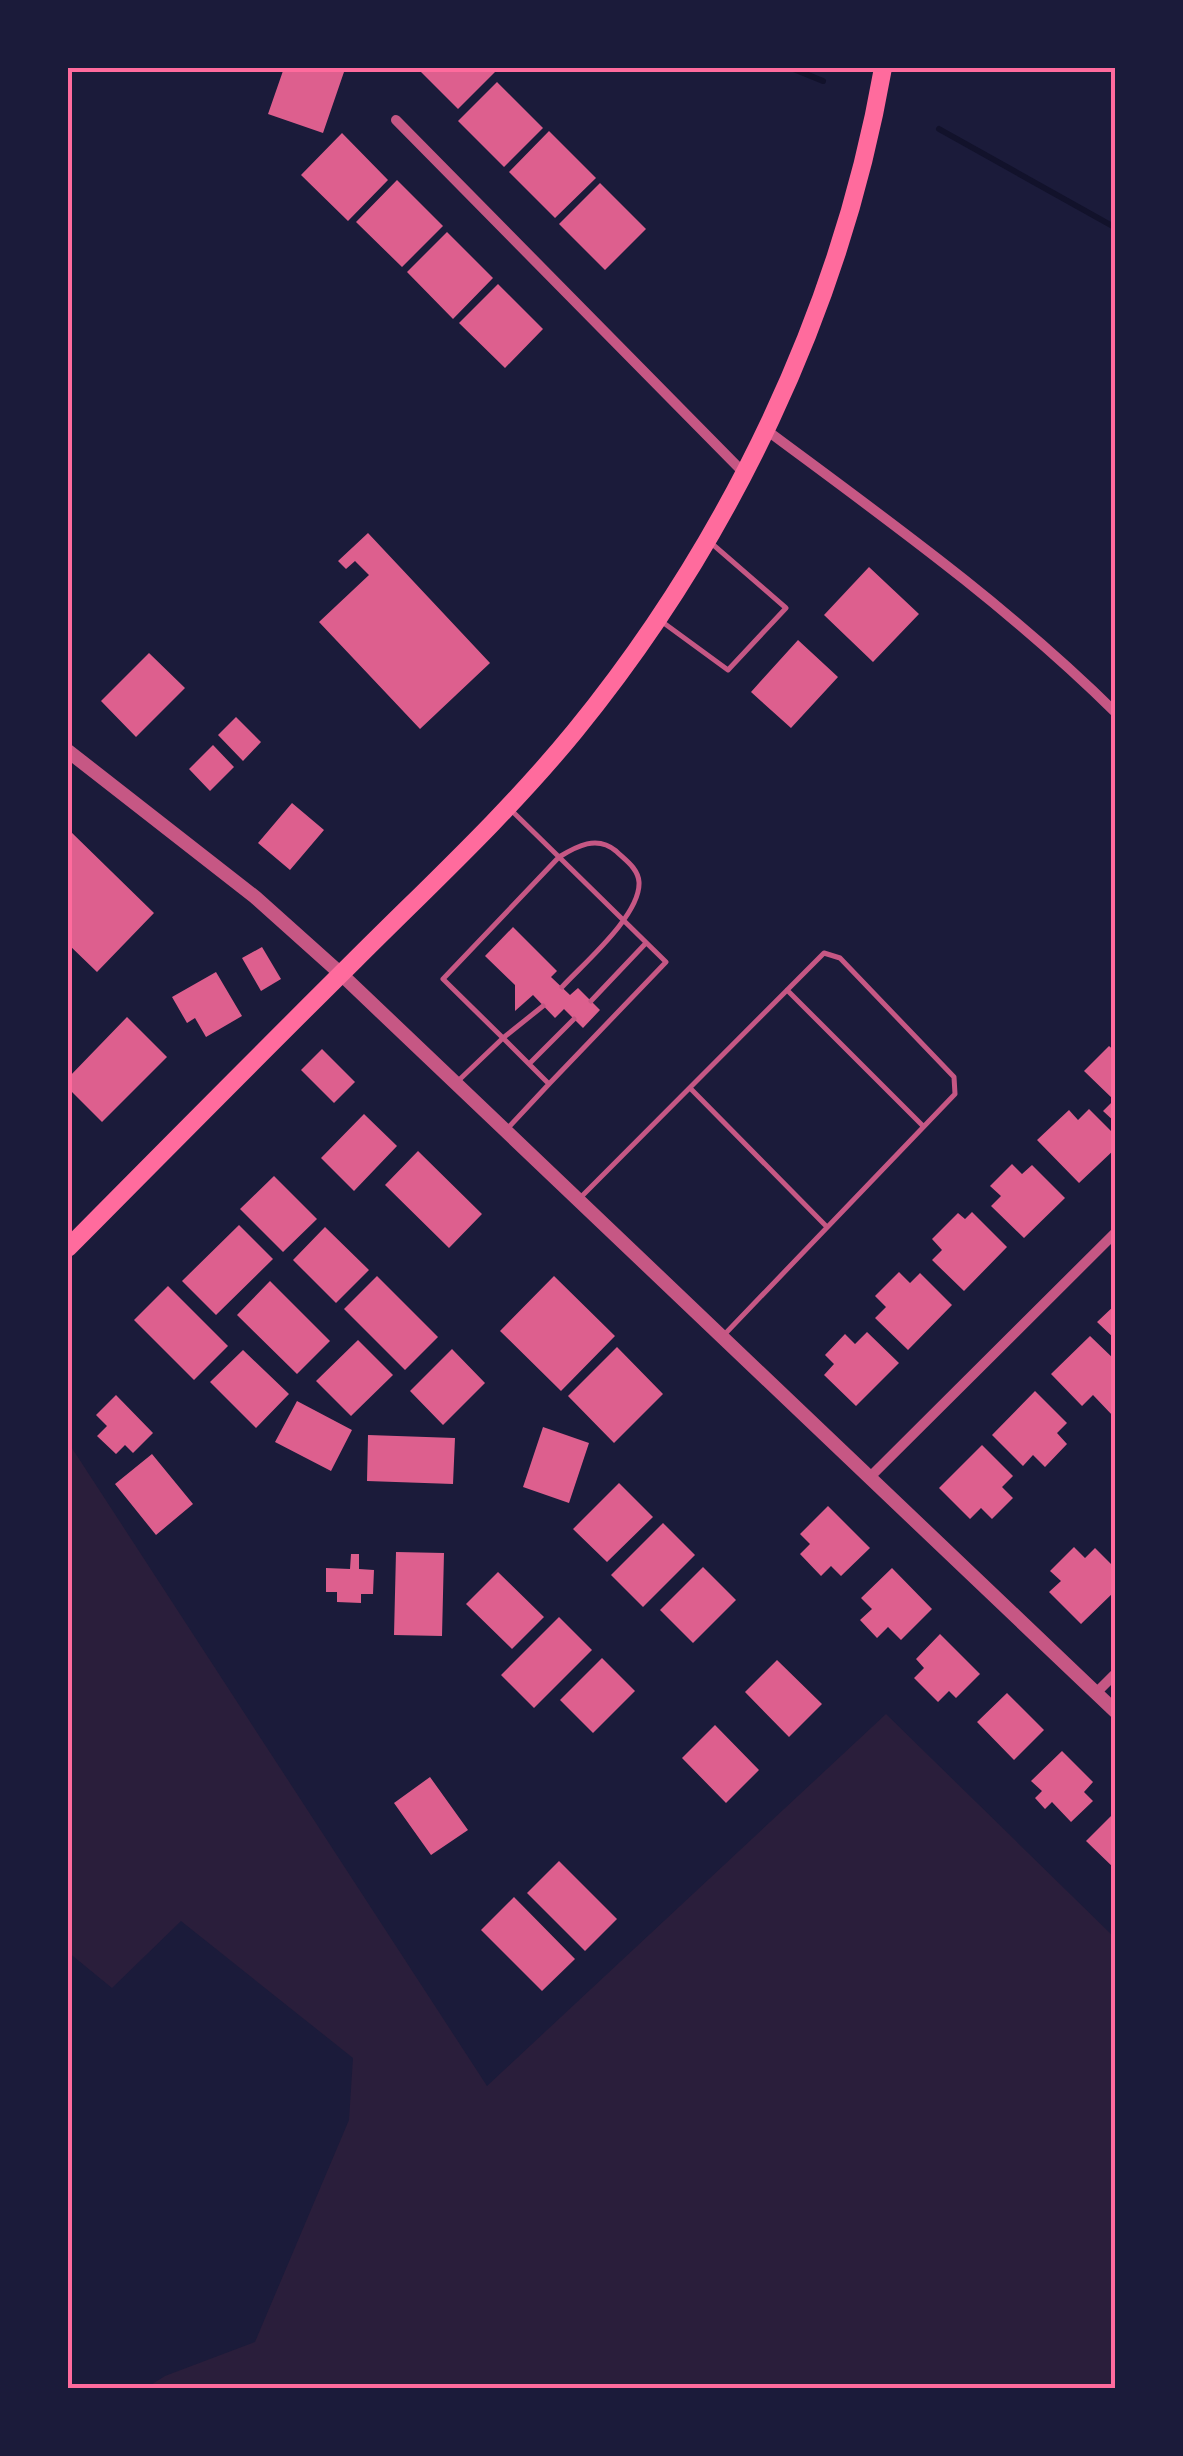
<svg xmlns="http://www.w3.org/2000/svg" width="1183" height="2456" font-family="'Roboto Condensed',sans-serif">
<rect width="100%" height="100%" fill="#1b1b3a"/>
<path fill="#2a1e3b" d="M68 1442 487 2086 886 1714 1115 1938V2388H146L165 2376 255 2342 349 2120 353 2058 181 1921 112 1988 68 1952Z"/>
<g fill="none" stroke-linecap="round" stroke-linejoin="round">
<path stroke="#12122b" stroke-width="6" d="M791 68 823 81
M939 129 1116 228"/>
</g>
<path fill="#dd5f8e" d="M284 68 344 72 323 133 268 114Z
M417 68H499L458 109Z
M497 82 543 128 504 167 458 121Z
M549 131 596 178 555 218 509 172Z
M342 133 388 180 348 221 301 175Z
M397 180 443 226 402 267 356 222Z
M600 183 646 229 605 270 559 224Z
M447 232 493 278 453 319 407 272Z
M498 284 543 329 505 368 459 323Z
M368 533 490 663 420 729 319 622 369 575 355 561 346 569 338 561Z
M869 567 919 614 873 662 824 615Z
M798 640 838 677 791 728 751 692Z
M149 653 185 688 136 737 101 701Z
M236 717 261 742 243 761 218 735Z
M213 745 234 767 210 791 189 769Z
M292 803 324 830 290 870 258 843Z
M69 830 154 913 97 972 68 944Z
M513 927 557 971 551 977 570 995 578 988 600 1010 583 1028 564 1009 555 1018 533 995 515 1011V985L485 956Z
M262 947 281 979 261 991 242 958Z
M216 972 242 1016 206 1037 195 1018 187 1023 172 997Z
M127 1017 167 1057 102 1122 68 1088V1078Z
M1109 1046 1116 1052V1123L1103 1111 1114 1100 1084 1071Z
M322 1049 355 1082 334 1103 301 1070Z
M1089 1109 1116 1136V1148L1079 1183 1037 1140 1069 1110 1078 1120Z
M364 1114 397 1146 354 1191 321 1158Z
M418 1151 482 1214 449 1248 385 1185Z
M1012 1164 1022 1174 1032 1165 1065 1198 1024 1238 991 1206 1001 1196 990 1186Z
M274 1176 317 1219 283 1252 240 1209Z
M972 1212 1007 1247 964 1291 932 1260 942 1250 932 1239 958 1213 965 1219Z
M239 1225 273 1259 216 1315 182 1281Z
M325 1227 369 1270 336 1303 293 1260Z
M899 1272 910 1283 920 1273 952 1305 908 1350 875 1318 886 1307 875 1296Z
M377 1276 438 1337 405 1370 344 1309Z
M554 1276 615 1336 561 1391 500 1331Z
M270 1281 330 1341 297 1374 237 1315Z
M168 1286 228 1346 194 1380 134 1320Z
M1116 1304V1340L1097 1322Z
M867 1332 899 1363 856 1406 824 1375 834 1364 825 1355 845 1334 855 1344Z
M1090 1336 1116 1361 1111 1375 1116 1380 1113 1416 1093 1395 1082 1406 1051 1374Z
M358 1340 393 1375 351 1416 316 1381Z
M617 1347 663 1394 614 1443 568 1396Z
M452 1349 485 1383 443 1425 410 1391Z
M243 1350 289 1394 256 1428 210 1382Z
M1035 1391 1067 1423 1057 1433 1067 1444 1045 1467 1033 1455 1023 1466 992 1435Z
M116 1395 153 1433 133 1453 125 1445 116 1454 97 1436 107 1426 96 1415Z
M297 1401 352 1430 331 1471 275 1442Z
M543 1427 589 1443 569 1503 523 1487Z
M368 1435 455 1438 453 1484 367 1481Z
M982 1445 1013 1476 1002 1487 1013 1498 992 1519 981 1508 970 1519 939 1488Z
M152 1454 193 1504 156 1535 115 1484Z
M619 1483 653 1517 607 1562 573 1529Z
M828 1506 870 1548 841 1576 831 1566 821 1576 800 1554 810 1544 800 1534Z
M663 1523 695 1555 643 1607 611 1575Z
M1074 1547 1085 1558 1095 1548 1116 1569V1590L1081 1624 1049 1592 1061 1581 1050 1571Z
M396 1552 444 1553 442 1636 394 1635Z
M351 1554H359V1569L374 1570 373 1594H361V1603L337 1602V1592H326V1568L350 1569Z
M703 1567 736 1600 693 1643 660 1610Z
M892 1568 932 1609 901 1640 888 1627 877 1638 860 1620 872 1609 861 1598Z
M498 1572 544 1617 512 1649 466 1604Z
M559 1617 592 1650 534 1708 501 1675Z
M940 1634 980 1674 956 1698 949 1691 938 1702 914 1678 924 1668 916 1659Z
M602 1658 635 1691 593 1733 560 1700Z
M777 1660 822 1704 789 1737 745 1692Z
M1007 1693 1044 1730 1014 1760 977 1722Z
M715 1725 759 1770 726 1803 682 1758Z
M1062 1751 1093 1782 1084 1792 1093 1801 1071 1822 1052 1802 1045 1809 1035 1798 1042 1791 1031 1781Z
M430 1777 468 1830 431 1855 394 1803Z
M1116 1811V1870L1086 1841Z
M559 1861 617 1919 585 1951 527 1893Z
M514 1897 575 1959 542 1991 481 1930Z"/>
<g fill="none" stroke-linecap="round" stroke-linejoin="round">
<path stroke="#c65784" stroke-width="5" d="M661 621 728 670 786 608 710 542
M510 809 559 857 443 979 503 1038 543 1006
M787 990 923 1126
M591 1001 646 943
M529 1064 574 1019
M458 1081 503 1038 549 1084 507 1129
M549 1084 666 962C630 927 595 892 559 857 577 846 597 835 616 851 625 860 638 868 639 882 641 915 583 964 562 987
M690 1088 827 1227
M581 1197 824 953 840 958 954 1077 955 1094 723 1336"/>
<path stroke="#c65784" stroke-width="10" d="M396 120 743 472
M765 429C886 519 1008 606 1116 713
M871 1476 1116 1232
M1096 1693 1116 1673"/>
<path stroke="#c65784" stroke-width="14" d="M68 751 255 897 341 974 1116 1712"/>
<path stroke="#ff6b9d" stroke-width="18" d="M68 1248C163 1152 259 1055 355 960 430 885 508 813 575 731 729 542 841 309 883 68"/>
</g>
<rect width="1183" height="2456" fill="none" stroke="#1b1b3a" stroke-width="140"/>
<rect x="70" y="70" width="1043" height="2316" fill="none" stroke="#ff6b9d" stroke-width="4"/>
</svg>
